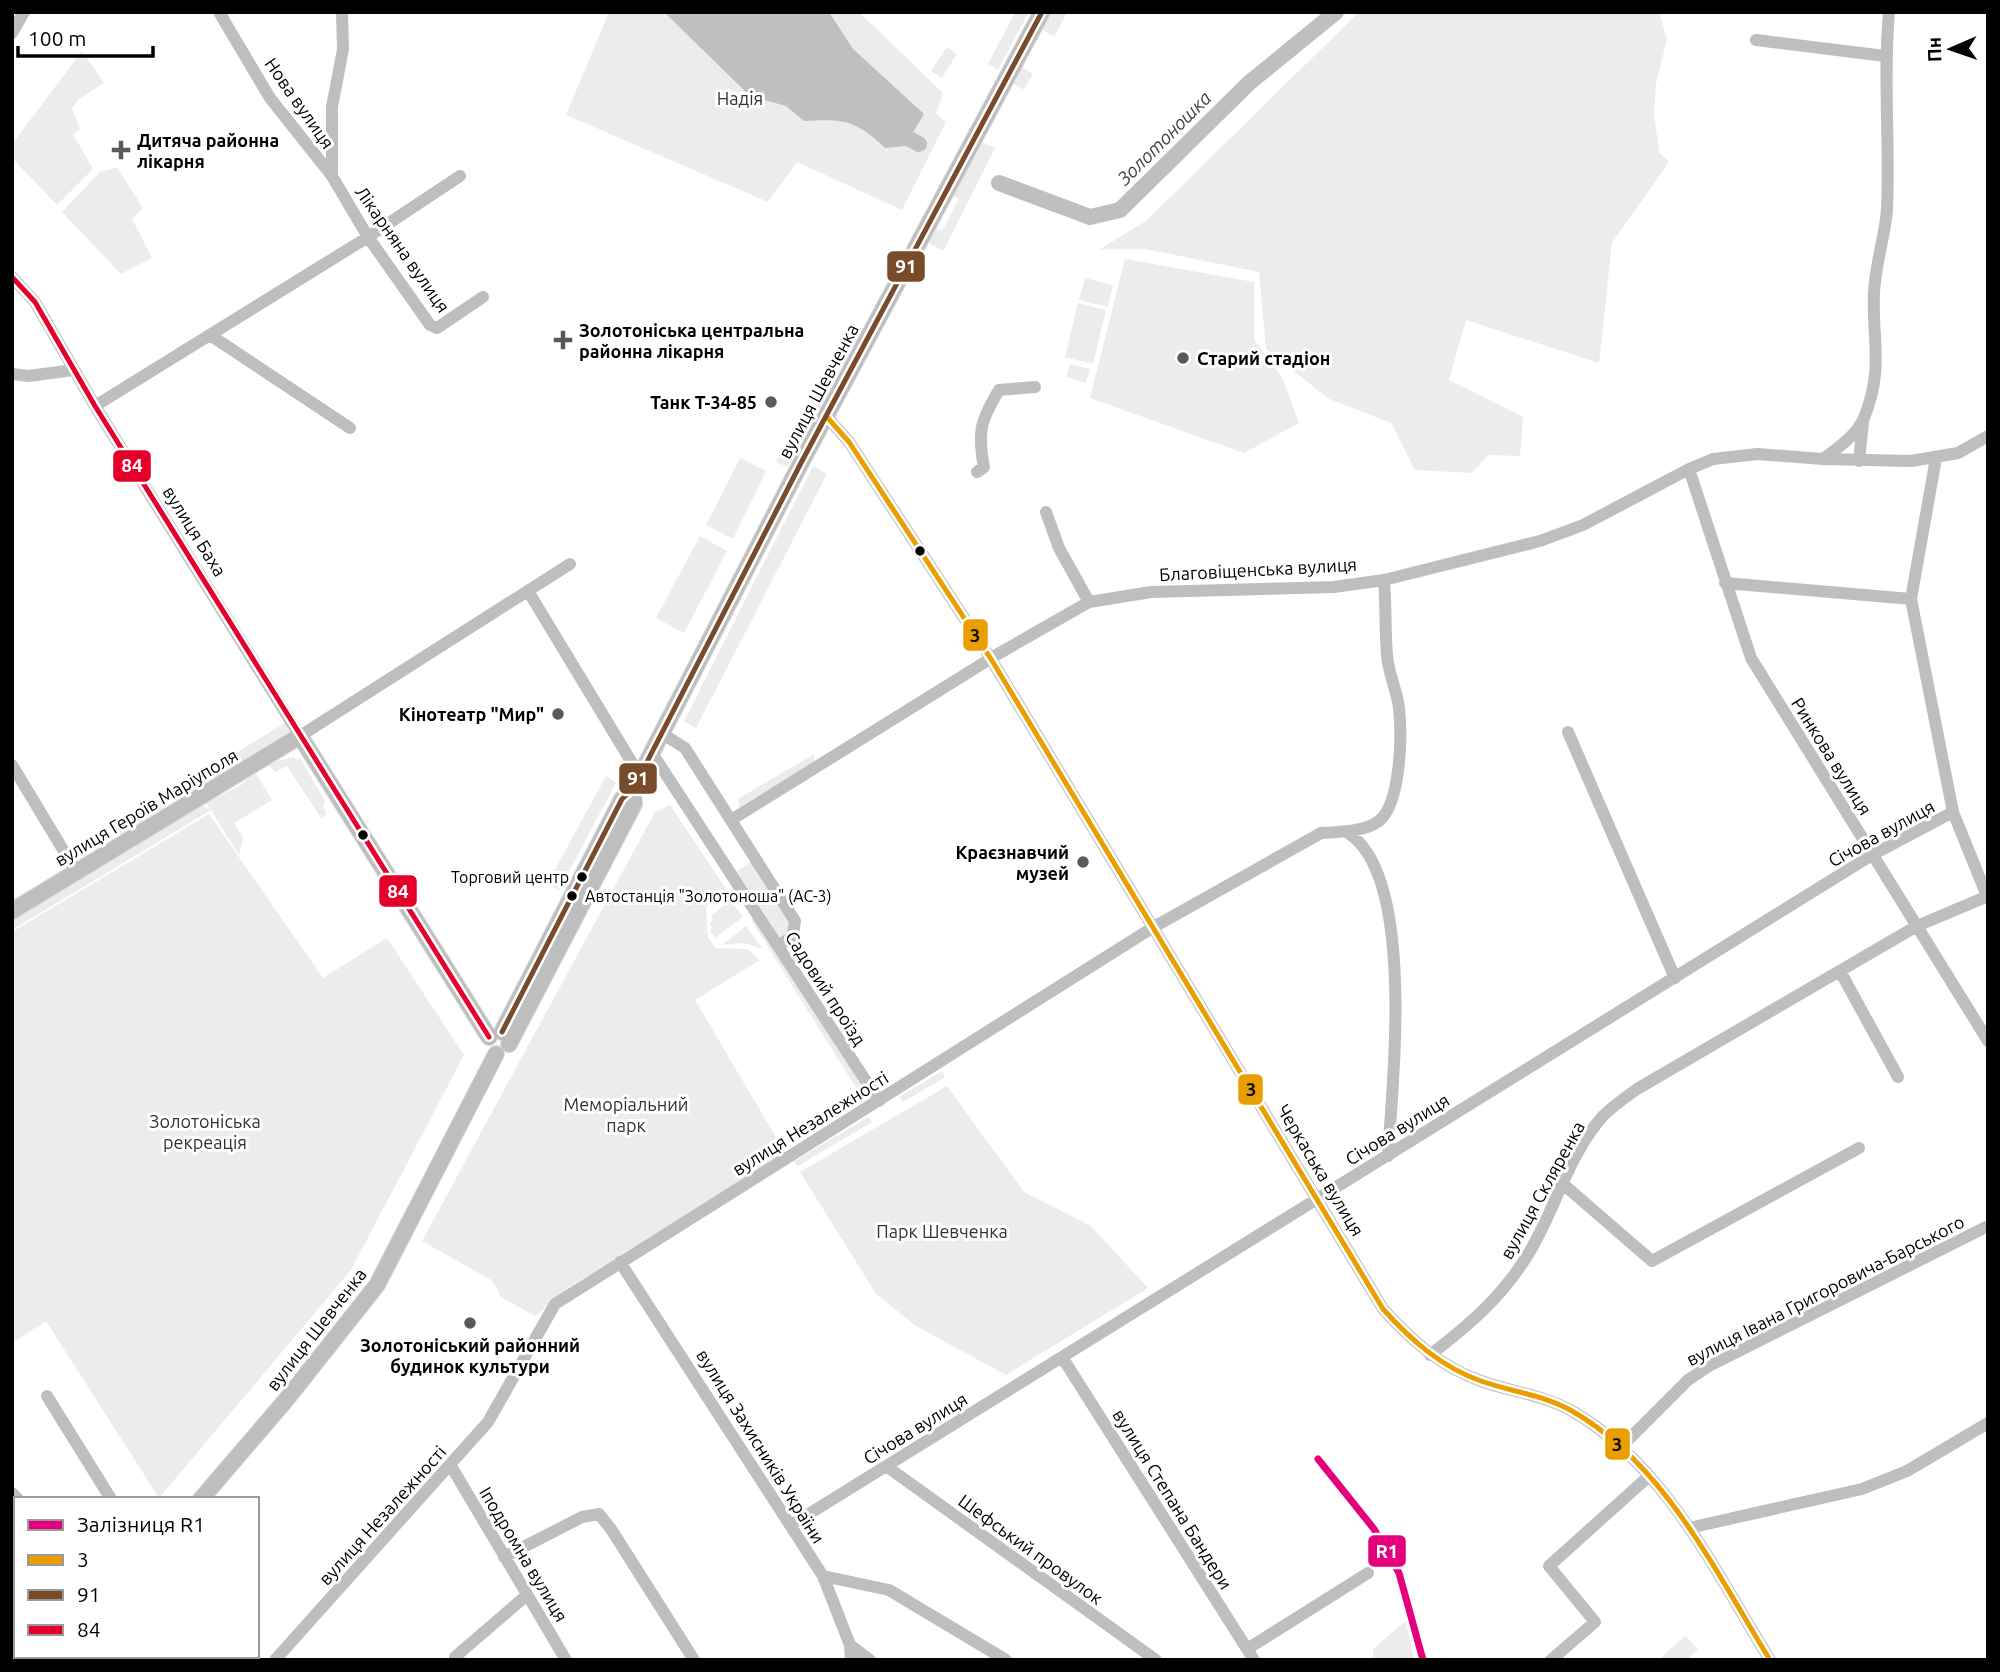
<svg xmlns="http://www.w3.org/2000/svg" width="2000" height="1672" font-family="Ubuntu,sans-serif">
<rect width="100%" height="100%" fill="#fff"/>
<path fill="#ececec" d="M609 12H859L943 93 936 114 946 122 902 210 797 162 768 202 566 115Z
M1015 12H1029L998 70 988 64Z
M1048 12H1067L1054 37 1040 28Z
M1359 12H1659L1667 39 1656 84 1654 113 1659 152 1669 162 1612 243 1599 363 1466 320 1449 380 1523 417 1520 456 1488 455 1472 473 1415 470 1391 423 1329 399 1266 349 1259 272 1145 249H1100L1146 221Z
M947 47 957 54 942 78 931 71Z
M82 51 104 83 79 99 72 108 80 129 73 134 93 169 57 205 12 158V144Z
M1020 66 1033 74 1024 90 1014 84Z
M981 142 995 148 943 251 927 242 935 228 942 231 959 199 952 195Z
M117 167 143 208 132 219 152 258 121 274 62 212 100 172Z
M1125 259 1254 282V339L1282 377 1299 423 1244 453 1090 398Z
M1085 278 1113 285 1108 307 1079 300Z
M1078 303 1106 310 1093 364 1065 357Z
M849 324 862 331 845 366 827 367 834 384 787 467 776 462Z
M1070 364 1090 369 1086 383 1066 377Z
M740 458 766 471 733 539 706 525Z
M813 466 827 474 696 728 684 721Z
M700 536 727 551 684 633 656 618Z
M285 723 290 734 188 795 182 786Z
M814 754V762L739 807 738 799Z
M294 757 296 760 300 758 325 801 323 807 327 814 321 818 287 766 275 772 268 763Z
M255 772 272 800 234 823 243 838 239 855 211 810 12 930V918L199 804 210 809 206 803 241 785Z
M606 776 616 783 559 890 547 884Z
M159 801 165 810 122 837 114 828Z
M670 805 726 889 706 907 708 937 715 948 747 949 760 960 695 1000 786 1154 569 1287 535 1316 501 1297 493 1281 422 1241 655 812Z
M209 814 323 978 387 938 464 1055 351 1270 159 1498 46 1321 12 1343V932Z
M752 861 790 920 791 931 780 938 737 871Z
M730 900 743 917 715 938 710 931 712 928 709 923 713 920 711 916Z
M755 917 868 1095 863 1099 751 920Z
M746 926 763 949 744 943 722 945Z
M942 1071 945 1077 903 1102 899 1097Z
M947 1086 1024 1192 1091 1226 1148 1288 1006 1375 916 1326 876 1294 800 1172Z
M868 1117 872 1122 798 1166 793 1162Z
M1406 1621 1414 1660H1373V1649Z
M1686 1636 1698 1650 1686 1660H1663L1661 1657Z"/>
<path fill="#bfbfbf" d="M664 12H829L853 49 924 114 905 146 885 148C856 120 844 119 804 121L786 106 750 96Z"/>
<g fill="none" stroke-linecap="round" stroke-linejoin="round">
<path stroke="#bfbfbf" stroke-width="16" d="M890 129 919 144
M999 183 1090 217 1120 210 1249 83 1336 12"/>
<g stroke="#dbdbdb" stroke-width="18">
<path id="major" d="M12 911 300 736 489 1037
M502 1032 622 799 633 789 802 461 1042 12
M509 1044 634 804 633 789
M201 1499 286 1400 377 1285 496 1054
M87 1660 90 1656"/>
</g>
<path stroke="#bebebe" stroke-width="12" d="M219 12 270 98 332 176 368 237 430 325 437 328 483 297
M12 33 24 12
M1756 40 1885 56
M332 176V107L343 49 342 12
M12 277 35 302 95 406 300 736 570 564
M210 335 350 428
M12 374 29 376 73 370
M95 406 368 237 460 176
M826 416 849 442 991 659 1383 1309C1411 1340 1441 1367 1481 1381 1512 1392 1544 1395 1572 1411 1665 1464 1716 1573 1770 1660
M1823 459C1838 448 1856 436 1864 418 1884 369 1872 341 1874 293 1875 265 1885 237 1887 209 1890 143 1883 78 1889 12
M1859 461 1863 422
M1689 469 1751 658 1988 1041
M977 472 984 467C977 432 981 420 999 390L1035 387
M1046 512 1059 548 1089 602
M1725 583 1911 599 1953 812 1987 896
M528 591 640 776
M1911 599 1936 458
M1568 732 1675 978
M661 733 685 748 795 921 793 936 778 946
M652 753 879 1101
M12 765 77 873
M731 820 998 654 1089 602 1151 592 1334 587 1384 580 1540 541 1583 525 1689 469 1713 459 1757 454 1823 459 1911 461 1958 453 1988 436
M1345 831C1417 871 1392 1084 1388 1156
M1840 971 1898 1077
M1563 1184 1652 1261 1859 1148
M620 1262 823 1576 850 1645 851 1660
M1430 1355C1469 1325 1501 1298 1527 1256 1555 1212 1567 1156 1603 1116 1613 1106 1626 1097 1637 1089L1917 926 1988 896
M1062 1357 1254 1660
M47 1396 111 1499
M1620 1448 1688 1380 1709 1366 1988 1226
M451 1466 566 1660
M886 1466 1156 1660
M12 1493 18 1499
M12 1523 16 1518
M791 1525 1872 855 1953 812
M1689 1528 1862 1489 1907 1471 1988 1423
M504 1557 582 1517 599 1514 611 1529 694 1660
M823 1576 889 1590 1006 1660
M850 1645 870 1660
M1247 1649 1368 1573
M235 1656 239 1660
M455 1657 527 1595
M275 1660 488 1422 555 1304 1152 928 1321 833C1338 832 1365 832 1379 821 1401 803 1402 735 1399 708 1397 690 1388 673 1387 655 1385 630 1386 605 1384 580
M1551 1660 1595 1622 1549 1566 1648 1477"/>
<use href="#major" stroke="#bebebe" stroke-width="16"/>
<g stroke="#fff" stroke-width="10">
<path id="bus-1" d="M826 416 849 442 991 659 1383 1309C1411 1340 1441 1367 1481 1381 1512 1392 1544 1395 1572 1411 1665 1464 1716 1573 1770 1660"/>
</g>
<g stroke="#fff" stroke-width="10">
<path id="bus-2" d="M502 1032 622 799 633 789 802 461 1042 12"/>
</g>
<g stroke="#fff" stroke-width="10">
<path id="bus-3" d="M12 277 35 302 95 406 489 1037"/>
</g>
<use href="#bus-1" stroke="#eb9e00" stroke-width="5"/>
<use href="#bus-2" stroke="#7a4b2a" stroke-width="5"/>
<use href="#bus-3" stroke="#e4002b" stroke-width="5"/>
<g stroke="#fff" stroke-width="12">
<path id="rail-1" d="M1318 1459 1374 1529 1399 1573 1423 1660"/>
</g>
<use href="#rail-1" stroke="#e5007d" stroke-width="7"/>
</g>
<g fill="#595959" stroke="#fff" stroke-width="2.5">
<path d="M117.5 139.5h7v7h7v7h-7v7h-7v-7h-7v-7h7z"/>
<path d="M559.5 329.5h7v7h7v7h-7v7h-7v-7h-7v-7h7z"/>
<circle cx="1183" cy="358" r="7"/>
<circle cx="771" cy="402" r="7"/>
<circle cx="558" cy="714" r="7"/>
<circle cx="1083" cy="862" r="7"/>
<circle cx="470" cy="1323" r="7"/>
</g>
<g fill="#000" stroke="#fff" stroke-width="2.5">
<circle cx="920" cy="551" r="6"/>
<circle cx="363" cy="835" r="6"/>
<circle cx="582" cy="877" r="6"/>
<circle cx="572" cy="896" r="6"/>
</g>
<g text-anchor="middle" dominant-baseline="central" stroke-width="6" stroke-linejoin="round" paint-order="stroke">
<g font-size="16" fill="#000" stroke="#fff" text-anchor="end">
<text x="569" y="877">Торговий центр</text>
<text x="585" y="896" text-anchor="start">Автостанція "Золотоноша" (АС-3)</text>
</g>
<g font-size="18" fill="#333" stroke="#fff">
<text x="740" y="98">Надія</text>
<text x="626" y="1104">Меморіальний<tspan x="626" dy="21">парк</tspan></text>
<text x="205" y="1121">Золотоніська<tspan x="205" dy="21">рекреація</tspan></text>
<text x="942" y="1231">Парк Шевченка</text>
</g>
<g font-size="18" fill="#000" stroke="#fff">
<text transform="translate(300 103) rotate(55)">Нова вулиця</text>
<text transform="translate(403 249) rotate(55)">Лікарняна вулиця</text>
<text transform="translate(818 391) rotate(-62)">вулиця Шевченка</text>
<text transform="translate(195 531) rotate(58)">вулиця Баха</text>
<text transform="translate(1258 569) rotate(-3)">Благовіщенська вулиця</text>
<text transform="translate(1832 756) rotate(58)">Ринкова вулиця</text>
<text transform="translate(146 807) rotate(-31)">вулиця Героїв Маріуполя</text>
<text transform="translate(1881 833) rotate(-29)">Січова вулиця</text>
<text transform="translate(826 988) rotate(57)">Садовий проїзд</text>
<text transform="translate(810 1123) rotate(-32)">вулиця Незалежності</text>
<text transform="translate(1397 1129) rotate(-32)">Січова вулиця</text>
<text transform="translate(1321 1170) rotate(59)">Черкаська вулиця</text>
<text transform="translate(1542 1190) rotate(-61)">вулиця Скляренка</text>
<text transform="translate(1825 1290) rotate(-27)">вулиця Івана Григоровича-Барського</text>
<text transform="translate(316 1329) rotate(-52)">вулиця Шевченка</text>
<text transform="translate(915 1428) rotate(-32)">Січова вулиця</text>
<text transform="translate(761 1446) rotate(58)">вулиця Захисників України</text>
<text transform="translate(1173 1499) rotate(58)">вулиця Степана Бандери</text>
<text transform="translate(382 1515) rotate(-48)">вулиця Незалежності</text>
<text transform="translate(1031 1549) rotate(36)">Шефський провулок</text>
<text transform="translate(524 1554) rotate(59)">Іподромна вулиця</text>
</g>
<g font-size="18" font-weight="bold" fill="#000" stroke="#fff" text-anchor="start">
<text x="137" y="140">Дитяча районна<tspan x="137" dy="21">лікарня</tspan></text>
<text x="579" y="330">Золотоніська центральна<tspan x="579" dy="21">районна лікарня</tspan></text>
<text x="1197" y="358">Старий стадіон</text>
<text x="757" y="402" text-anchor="end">Танк Т-34-85</text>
<text x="544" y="714" text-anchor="end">Кінотеатр "Мир"</text>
<text x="1069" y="852" text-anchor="end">Краєзнавчий<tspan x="1069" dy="21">музей</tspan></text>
<text x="470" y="1345" text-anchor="middle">Золотоніський районний<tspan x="470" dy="21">будинок культури</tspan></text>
</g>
<g font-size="19" font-style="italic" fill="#444" stroke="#fff">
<text transform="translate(1164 138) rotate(-45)">Золотоношка</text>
</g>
</g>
<g stroke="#fff" stroke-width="2.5">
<rect x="886" y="250" width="40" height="33" rx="7" fill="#7a4b2a"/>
<rect x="112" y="449" width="40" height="34" rx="7" fill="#e4002b"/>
<rect x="962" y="618" width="27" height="34" rx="7" fill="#eb9e00"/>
<rect x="618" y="762" width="40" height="33" rx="7" fill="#7a4b2a"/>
<rect x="378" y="874" width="40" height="34" rx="7" fill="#e4002b"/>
<rect x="1237" y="1073" width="27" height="33" rx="7" fill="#eb9e00"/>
<rect x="1604" y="1427" width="27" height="34" rx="7" fill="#eb9e00"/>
<rect x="1367" y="1534" width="40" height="34" rx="7" fill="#e5007d"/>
</g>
<g font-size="19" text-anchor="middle" font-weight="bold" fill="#fff">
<text x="906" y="273">91</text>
<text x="132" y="472">84</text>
<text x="638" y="785">91</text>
<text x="398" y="898">84</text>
<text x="1387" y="1558">R1</text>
</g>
<g font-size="19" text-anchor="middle" font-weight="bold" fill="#111">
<text x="975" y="642">3</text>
<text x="1251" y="1096">3</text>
<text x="1617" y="1451">3</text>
</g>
<rect width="2000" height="1672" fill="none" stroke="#000000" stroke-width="28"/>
<rect x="14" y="1497" width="245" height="161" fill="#ffffff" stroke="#999999" stroke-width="2"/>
<rect x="28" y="1520" width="35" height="10" fill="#e5007d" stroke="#999999" stroke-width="2"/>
<text x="77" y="1532" font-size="21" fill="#000000">Залізниця R1</text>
<rect x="28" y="1555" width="35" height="10" fill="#eb9e00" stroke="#999999" stroke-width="2"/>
<text x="77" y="1567" font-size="21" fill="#000000">3</text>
<rect x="28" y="1590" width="35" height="10" fill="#7a4b2a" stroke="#999999" stroke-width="2"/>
<text x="77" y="1602" font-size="21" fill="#000000">91</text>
<rect x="28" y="1625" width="35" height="10" fill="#e4002b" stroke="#999999" stroke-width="2"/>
<text x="77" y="1637" font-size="21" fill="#000000">84</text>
<g transform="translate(1951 49) rotate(268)" stroke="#ffffff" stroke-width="5" paint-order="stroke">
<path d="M0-5L12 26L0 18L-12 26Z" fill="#000000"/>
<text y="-10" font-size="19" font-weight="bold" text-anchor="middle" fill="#000000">Пн</text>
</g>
<path d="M18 46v10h135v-10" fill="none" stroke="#000000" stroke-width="3.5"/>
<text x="28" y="46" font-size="21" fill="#000000" stroke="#ffffff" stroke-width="5" paint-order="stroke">100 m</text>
</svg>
